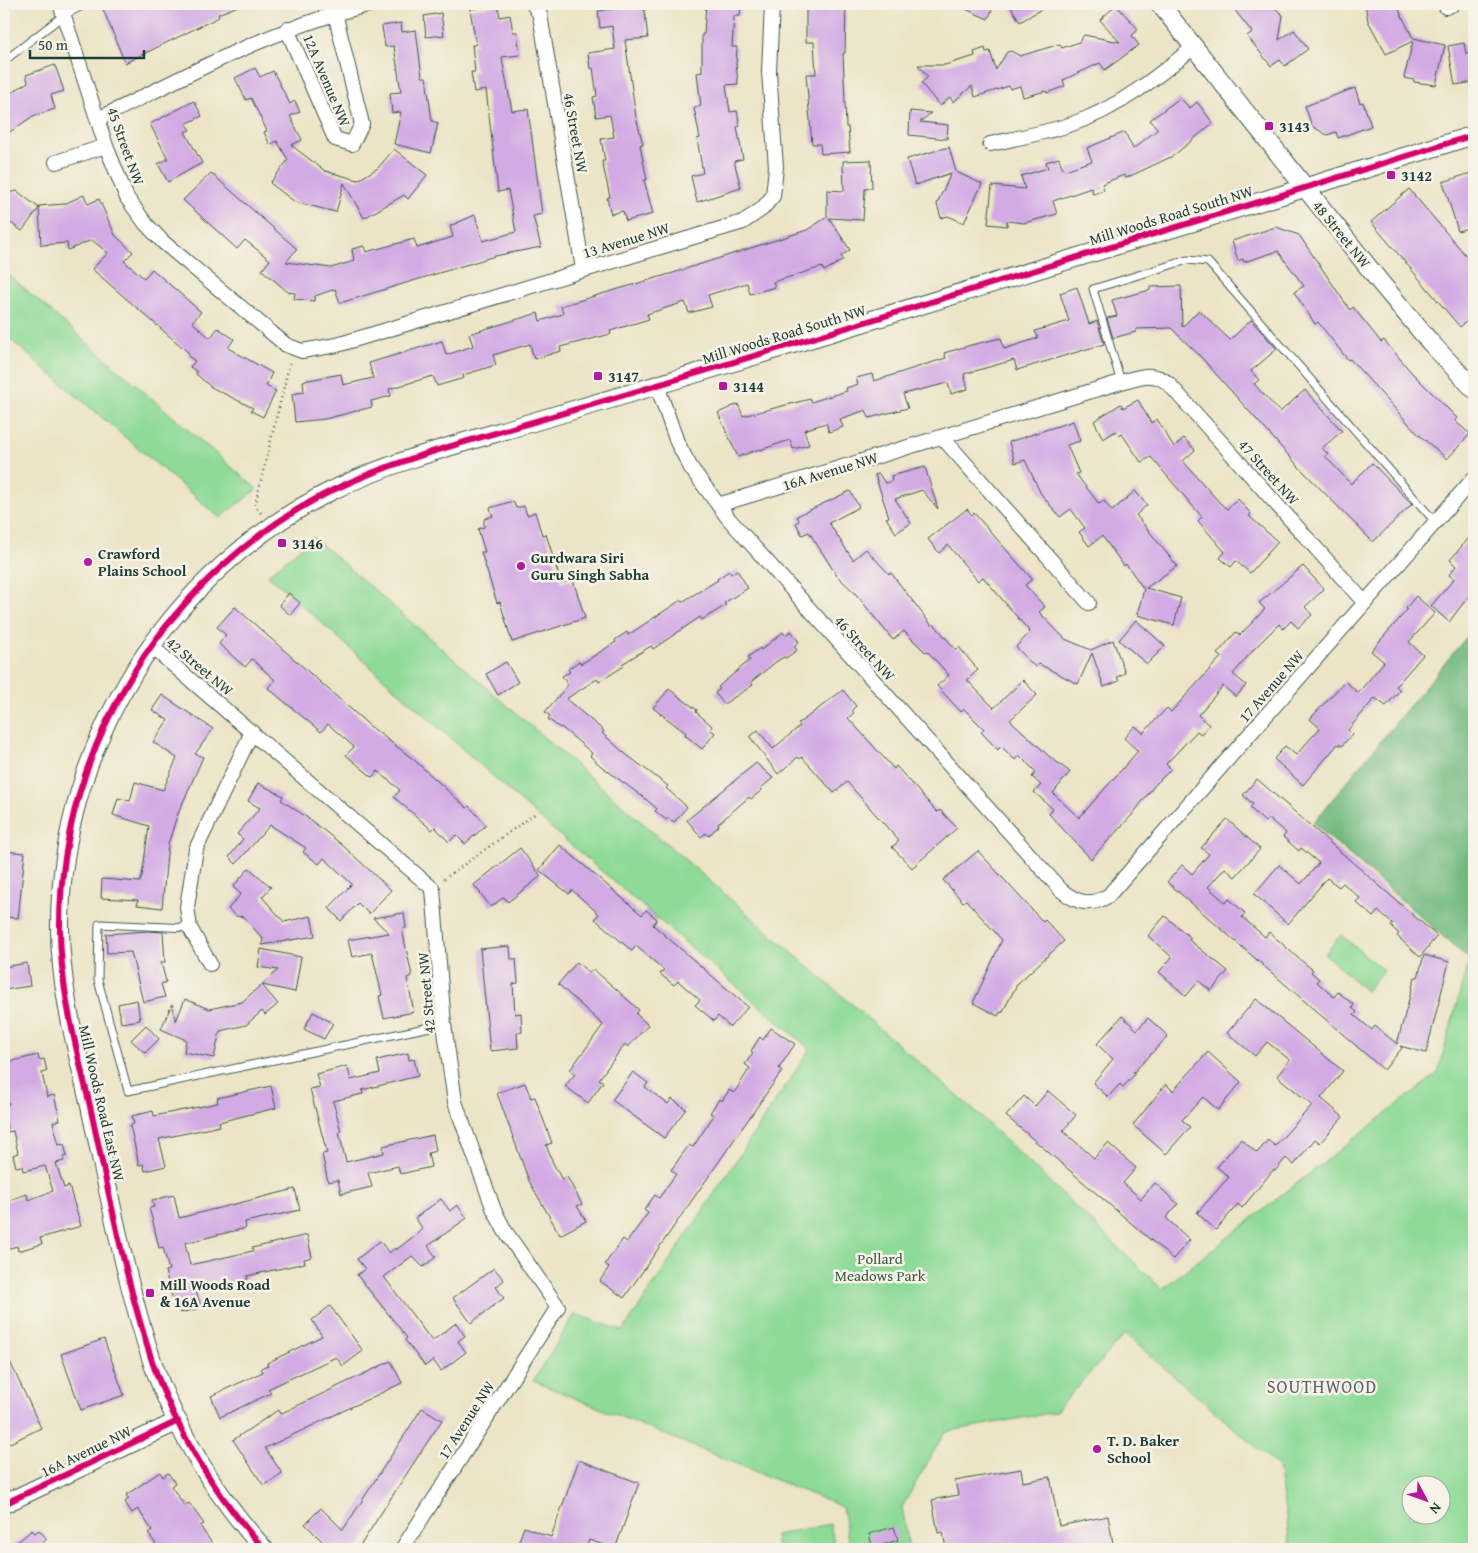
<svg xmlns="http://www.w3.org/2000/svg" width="1478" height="1553" font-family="'Gentium Book Plus',serif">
<rect width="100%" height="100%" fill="#f7f3e8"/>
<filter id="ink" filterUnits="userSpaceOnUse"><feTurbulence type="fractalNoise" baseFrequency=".02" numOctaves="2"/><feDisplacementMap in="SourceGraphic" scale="10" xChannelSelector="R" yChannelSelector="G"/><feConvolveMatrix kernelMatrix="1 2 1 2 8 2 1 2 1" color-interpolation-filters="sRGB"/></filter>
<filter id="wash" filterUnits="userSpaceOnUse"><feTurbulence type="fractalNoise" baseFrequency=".0096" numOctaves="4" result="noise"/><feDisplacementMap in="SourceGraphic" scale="20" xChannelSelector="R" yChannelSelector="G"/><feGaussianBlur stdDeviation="1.12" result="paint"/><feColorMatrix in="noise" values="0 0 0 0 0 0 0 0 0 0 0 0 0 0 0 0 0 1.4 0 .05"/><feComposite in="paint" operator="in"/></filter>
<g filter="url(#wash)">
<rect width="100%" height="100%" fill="#ebe4c6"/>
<path fill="#8eda97" stroke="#568c66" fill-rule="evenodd" d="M4 271 257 489 220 518 4 334Z
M313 537 977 1113 1162 1289 1438 1073 1469 959 1313 823 1474 628V1037L1469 1055 1474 1060V1549H1291L1278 1466 1125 1334 1055 1412 945 1432 902 1507 909 1549H850L842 1507 533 1381 575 1314 623 1331 810 1049 543 821 268 575ZM1410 1486H1440V1516H1410Z
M1341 935 1383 970 1366 991 1325 954Z
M830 1524 835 1549H777L775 1535Z"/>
<path fill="#72ba80" stroke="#487c5a" d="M1474 628V947L1469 959 1313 823Z"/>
<g id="blocks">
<path fill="#d2aae4" d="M101 4H243L218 14 219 17 125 63Z
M706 4H741L740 16H734L732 47H737L736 64 738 84 726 85 730 112 737 111 740 126 737 127 743 159 734 161 741 188 697 202 691 176 703 173 697 139 700 138 694 108 701 106 697 73 702 72V34H704Z
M806 4H846L845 53H843L846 127H848L850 152 821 154 820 144H812L806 74H816L814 42H806Z
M954 4H995L988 19Z
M1009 4H1050L1020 22Z
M1230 4H1270L1283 15 1279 40 1294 30 1308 49 1285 66 1280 60 1271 66 1247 36 1252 32Z
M1365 4H1396L1413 38 1445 45 1436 85 1414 82V80L1404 78 1413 41 1386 54 1368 21Z
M498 5 500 17 510 15 513 32H517L520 55 502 57 503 64 512 111 528 109 542 214 533 216 541 247 495 256 340 303 335 289 315 296 314 301 294 299 295 293 288 292 262 270 270 260 245 240 237 249 183 200 211 173 297 249 286 262 331 268 354 261 352 249 364 246 366 252 414 239 417 248 453 237 450 226 475 215 483 241 516 232 508 190 498 192 486 90 474 92 471 72H475L472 45H476L470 9Z
M644 5 648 38 625 40 636 117 643 144 640 145 647 180H644L653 214 626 221 623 211 611 214 607 198 610 197 602 161H605L601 139 614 137 610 115 596 117 593 97 597 96 593 68H590L588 53 615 49 612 26 600 28 598 11Z
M1116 5 1138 29 1132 36 1139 45 1105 70 1100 63 1063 80 1065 86 1047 93 1046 91 1023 97 1020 86 1010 89 1009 86 975 97 972 86 953 102 950 97 940 106 921 83 928 77 918 65H945L975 56 974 52 985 48 986 52 990 51 996 70 1007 52 1011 51 1020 56 1060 44 1062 48 1079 42 1084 35 1120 42 1100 20Z
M441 13 444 35 426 37 424 16Z
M401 23 402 32 416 30 422 77H426L432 121 438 123 431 153 394 144 401 112 392 113 390 93 401 92 394 46 385 47 382 26Z
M1464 43 1466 54 1474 52V82L1455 85 1448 46Z
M55 65 64 91 51 95 55 109 33 116 4 136V98L28 82 26 75Z
M255 68 260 77 273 71 290 104 295 101 300 112 290 116 302 140 291 145 325 171 358 180 378 168 394 149 427 175 408 199 404 195 364 218 344 183 336 212 295 202 270 183 288 160 277 141 270 145 264 132 267 131 251 98 246 100 235 78Z
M1355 88 1360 103 1363 102 1371 126 1338 138 1336 132 1327 135 1312 126 1305 106Z
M1180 98 1190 108 1197 102 1213 123 1173 156 1126 178 1124 175 1102 184 1104 190 1093 194 1091 188 1053 201 1057 214 1024 223 1007 221V226L988 224 992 186 1025 189 1021 176 1048 168 1046 162 1059 158 1062 168 1065 170 1092 161 1087 148 1125 132 1133 149 1158 129 1150 120Z
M194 101 202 116 186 124 190 130 185 132 202 163 168 182 158 164 168 159 150 124Z
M910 111 931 113 920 122 948 125 947 139 909 135Z
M949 147 956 172 982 184 964 223 948 216 941 218 937 204 951 173 915 185 907 159Z
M871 160 872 188 865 189 863 220 829 218 850 250 841 256 843 260 824 271 822 267 773 282 775 287 750 294 747 283 708 295 712 307 689 313 685 302 647 314 649 319 610 331 611 334 560 347 561 351 534 359 530 344 493 355 496 365 463 375 464 378 437 386 433 376 389 389 391 396 371 401 372 407 325 419 295 422 292 394 304 392 303 381 341 374 343 385 373 378 369 363 442 341 446 355 473 346 469 334 538 313 540 321 563 314 561 306 673 273 807 230 827 217V190L844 191 843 161Z
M1474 172V226L1458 231 1443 182Z
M1409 189 1474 265V315L1460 327 1371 222Z
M17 191 39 208 22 231 4 218V194Z
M84 195 88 204 99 199 115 235 133 252 124 261 144 278 152 269 201 312 192 322 210 338 218 328 234 339 228 348 272 373 266 386 276 391 263 417 251 411 253 408 211 387 196 374 197 372 190 367 195 361 188 356 189 353 92 269 108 253 92 240 68 250 67 243 41 245 39 206 64 204Z
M1276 227 1299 235 1350 310 1353 307 1381 342 1384 340 1412 373 1457 418 1455 421 1470 434 1447 459 1418 434 1350 359 1348 360 1318 322 1315 324 1294 292 1304 286 1278 251 1244 262 1243 259 1238 261 1232 241Z
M1181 286 1182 327 1199 310 1230 340 1251 320 1277 349 1251 371 1259 380 1254 384 1280 412 1305 390 1342 431 1322 448 1328 454 1325 456 1351 484 1372 463 1412 504 1373 542 1298 466 1199 355 1171 328 1136 329V332L1113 338 1107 318 1117 316 1112 300 1150 290V287Z
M1077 287 1089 324 1097 321 1104 344 1017 370 1014 360 964 374 968 389 951 394 948 383 903 394 908 408 869 418 866 410 840 419 843 427 829 432 826 423 804 430 809 445 793 449 790 440 760 450 759 449 738 457 718 413 738 404 743 416 810 399 811 402 847 391 846 388 858 384 856 378 872 374 874 381 946 358 944 353 971 345 1001 338 1004 349 1038 338 1035 331 1069 321 1060 293Z
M1138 400 1151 423 1157 419 1174 447 1184 438 1195 450 1183 461 1219 502 1227 509 1238 499 1251 514 1249 516 1278 542 1250 573 1236 561 1231 567 1220 558 1225 552 1198 521 1202 517 1151 457 1141 462 1122 434 1119 436 1116 431 1103 439 1094 421 1121 404 1123 408Z
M1073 421 1080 441 1067 445 1079 473 1076 474 1099 504 1104 501 1112 511 1135 491 1147 505 1136 515 1177 566 1146 588 1181 598 1174 625 1137 615 1144 589 1126 564 1124 566 1102 536 1089 546 1079 532 1085 528 1071 509 1060 517 1041 494 1025 460 1015 463 1009 442Z
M925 467 938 509 922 490 895 499 911 523 896 533 886 518 889 517 875 475 879 474 885 483 892 481 891 476Z
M850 491 859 507 829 523 853 560 866 549 889 574 891 573 932 626 934 624 956 650 959 647 978 670 967 680 994 708 1023 680 1037 695 1010 720 1050 757 1070 772 1053 793 1079 818 1138 751 1124 738 1135 726 1143 733 1167 708 1171 712 1221 657 1217 654 1236 632 1240 635 1265 609 1259 603 1303 566 1324 589 1305 607 1312 615 1298 628 1291 621 1283 629 1279 624 1255 648 1233 674 1246 685 1236 697 1223 686 1198 715 1209 725 1201 734 1197 731 1166 764 1171 769 1154 786 1132 815 1091 859 1049 814 1053 809 1034 792 1041 785 1032 777 1036 772 1019 755 1015 760 1001 746 998 750 981 732 984 729 964 709 961 712 937 686 949 675 927 651 925 652 904 631 893 640 855 593 837 576 809 532 802 535 796 523 799 521 797 516Z
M513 501 516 508 524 506 527 515 535 512 542 535 546 534 561 583 573 580 585 618 512 642 500 602 497 603 481 552H485L478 529 484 527V519L493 516 490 508Z
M967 509 972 515 974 513 1032 579 1025 585 1045 607 1039 612 1065 639 1091 650 1113 640 1125 673 1117 677 1119 681 1104 687 1092 653 1078 684 1039 664 1035 667 1016 647 1030 632 983 577 978 581 948 545 939 553 928 539Z
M1474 532V589L1449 622 1431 606 1454 579 1449 575 1456 566 1450 560Z
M737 570 748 588 724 603 726 605 702 620 700 617 653 649 651 646 622 664 624 666 599 682 597 679 566 699 604 731 602 733 623 752 668 786 666 788 687 807 674 822 668 818 666 820 655 811 657 809 647 800 601 766 590 756 592 753 561 727 560 728 548 719 550 716 545 712 568 685 562 676 570 672 568 669 579 661 581 664 616 642 615 640 627 632 628 635 681 600 682 602 718 580 717 579 729 571 731 574Z
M289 593 300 603 290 615 279 605Z
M1416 596 1435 613 1409 642 1423 655 1396 686 1400 690 1386 706 1375 698 1348 730 1352 734 1342 746 1338 744 1303 785 1274 759 1285 746 1296 755 1320 728 1310 719 1345 681 1358 693 1384 662 1371 651 1407 610 1406 608Z
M235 607 370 726 413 759 467 808 469 806 486 825 465 844 456 835 449 842 435 827 432 830 394 797 400 790 378 771 372 777 346 755 354 747 328 724 321 732 268 688 275 680 252 659 245 667 219 644 226 635 217 627Z
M1136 620 1165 646 1147 664 1119 640Z
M791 631 799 642 794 646 797 650 786 658 784 657 777 661 751 682 753 685 724 704 715 693 720 689 718 687 750 660 748 657 760 648 761 650 783 632 785 635Z
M506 662 518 682 498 695 486 674Z
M669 689 697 710 696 712 712 726 710 729 715 733 702 749 685 735 686 733 653 708Z
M843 690 856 706 852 710 854 713 848 718 894 769 896 766 937 812 940 810 957 828 912 868 892 847 899 841 847 782 834 793 802 757 800 759 798 757 778 774 750 737 758 730 773 749 800 726 798 724Z
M162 695 213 729 195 754 203 757 177 816 168 844 162 908 137 905 138 900 101 898 102 879 140 882 142 876 149 826 113 815 118 798 130 801 135 782 163 790 177 758 153 742 168 720 152 710Z
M756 763 773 778 761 788 762 790 751 799 749 797 718 824 719 826 708 836 706 833 701 837 687 820Z
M1257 779 1437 936 1420 957 1397 936 1399 934 1391 926 1393 924 1378 911 1373 917 1356 902 1360 898 1343 883 1339 887 1327 878 1288 924 1254 894 1279 865 1301 884 1319 863 1301 848 1299 851 1283 837 1286 833 1268 818 1265 822 1250 808 1253 804 1243 795Z
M258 783 283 796 281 800 308 818 341 844 391 890 369 914 358 903 341 921 329 908 352 884 324 858 319 864 303 852 306 848 270 825 236 864 229 857 243 839 237 834 260 808 248 801Z
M1227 819 1260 849 1235 877 1225 868 1208 887 1226 903 1229 899 1245 913 1242 917 1265 937 1269 932 1298 958 1313 970 1311 972 1319 979 1317 982 1334 997 1338 992 1354 1005 1352 1008 1357 1012 1354 1015 1372 1030 1375 1026 1397 1044 1415 977H1418L1424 955 1449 962 1426 1053 1400 1046 1402 1048 1384 1070 1167 882 1182 865 1192 874 1209 854 1201 848Z
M560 845 642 915 646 910 657 919 653 925 748 1007 730 1027 718 1016 714 1021 695 1005 700 1000 678 981 674 985 660 974 664 970 636 946 632 951 595 919 599 914 572 890 569 894 539 870Z
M520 848 541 876 508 902 504 897 491 907 474 885Z
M4 851 25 853 18 918 4 917Z
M978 851 1043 922 1045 920 1064 941 1018 983 1002 1013 1000 1012 998 1016 973 1003 1002 940 966 900 963 902 943 880Z
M249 868 271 887 262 897 284 922 311 916 315 936 262 945 263 939 244 917 236 916 228 909 241 894 233 887Z
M404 913 406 928 402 929 412 976 407 978 414 1012 384 1018 379 996 382 995 372 953 352 957 348 940 389 933 373 918Z
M1165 916 1191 938 1189 940 1228 971 1211 991 1199 981 1186 996 1159 972 1172 957 1148 936Z
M147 931 163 932 165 962H161L166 982 161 984 165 997 143 1002 131 952 107 953 106 934Z
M510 946 511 959H516L518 983 513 984 515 1014 521 1013 522 1032 517 1033 518 1048 490 1051 480 949Z
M261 949 301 957 295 992 262 985 278 1004 265 1015 262 1011 246 1025 220 1031 214 1058 184 1052 186 1040 161 1029 172 1004 176 1021 185 999 209 1009 242 1002 278 970 258 967Z
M577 962 589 973 593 969 616 989 639 1010 636 1014 648 1025 628 1047 625 1044 599 1079 603 1082 588 1103 565 1086 575 1074 570 1070 603 1025 558 984Z
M27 963 30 986 4 990V967Z
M1256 999 1343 1071 1321 1098 1343 1117 1320 1143 1315 1139 1294 1165 1286 1158 1275 1171 1273 1170 1242 1208 1238 1204 1216 1230 1197 1213 1229 1177 1217 1167 1241 1139 1257 1153 1268 1140 1275 1146 1312 1105 1277 1076 1290 1060 1267 1042 1255 1056 1227 1033Z
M137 1000 140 1020 121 1023 118 1004Z
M313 1012 333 1023 324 1039 304 1029Z
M1122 1016 1137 1030 1148 1018 1168 1036 1133 1073 1135 1074 1123 1087 1120 1084 1108 1097 1093 1083 1113 1059 1097 1044Z
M146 1025 159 1039 145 1053 131 1040Z
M771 1028 795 1044 779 1068 782 1071 624 1298 600 1281 609 1267 605 1264 623 1239 627 1242 648 1213 644 1210 655 1195 659 1198 676 1174 671 1170 689 1145 693 1147 714 1115 710 1113 719 1099 722 1101 729 1090 734 1093 750 1068 745 1064 753 1053 751 1051 760 1037 763 1040Z
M1208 1052 1241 1082 1218 1110 1203 1097 1182 1120 1190 1127 1166 1154 1133 1125 1166 1084 1173 1091Z
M408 1053 409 1060 414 1059 418 1076 362 1090 363 1094 333 1101 341 1131 339 1132 346 1162 384 1153 383 1146 433 1135 436 1151 428 1153 431 1167 400 1174 398 1166 368 1173 372 1187 341 1194 338 1180 328 1182 322 1154 327 1153 310 1089 320 1087 316 1074 347 1066 351 1080 380 1073 377 1060Z
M38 1055 39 1060 44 1059 47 1071 42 1073 47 1097 54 1095 60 1120 53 1122 59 1145 64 1144 67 1156 63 1157 64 1161 56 1163 64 1188 69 1186 81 1226 40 1238 42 1244 18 1251 17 1246 4 1250V1202L27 1194 28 1200 53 1191 45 1166 23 1171 22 1166 16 1167 13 1155 18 1153 13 1131 8 1132 4 1112V1106L9 1104 4 1081V1063Z
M633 1072 648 1083 645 1087 668 1104 672 1099 686 1109 664 1138 612 1100Z
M525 1083 531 1098 535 1097 552 1143 546 1145 553 1163 562 1180 567 1177 582 1204 577 1206 586 1221 560 1235 529 1181 497 1093Z
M271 1086 276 1108 219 1122 220 1126 159 1139 166 1166 145 1171 143 1164 139 1165 130 1125 134 1124 132 1116 153 1111 154 1116 218 1103 217 1098Z
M1048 1091 1076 1115 1063 1131 1094 1158 1108 1143 1136 1168 1123 1183 1141 1199 1155 1183 1178 1204 1166 1218 1190 1240 1173 1259 1006 1116 1024 1096 1035 1106Z
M295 1189 300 1210 245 1222 246 1228 185 1243 190 1265 253 1251 252 1248 307 1235 312 1257 304 1259 305 1263 247 1276 248 1279 196 1291 201 1308 180 1313 178 1307 175 1308 165 1271 169 1270 163 1247 159 1248 153 1222 149 1208 154 1207 152 1200 174 1195 179 1218Z
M441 1199 450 1211 457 1205 467 1218 428 1246 436 1257 423 1267 412 1256 384 1277 432 1341 456 1323 465 1336 458 1341 466 1352 441 1371 433 1360 425 1366 405 1340 407 1338 398 1326 357 1275 365 1269 357 1259 380 1241 389 1253 395 1248 396 1250 423 1229 415 1218Z
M494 1268 504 1280 496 1287 504 1298 471 1323 453 1298Z
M330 1306 363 1351 343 1366 336 1357 268 1389 271 1393 220 1417 211 1396 263 1372 261 1368 268 1365 267 1363 322 1336 312 1320Z
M104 1339 124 1395 81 1410 61 1354Z
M4 1349 41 1428 4 1446Z
M391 1361 402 1383 265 1448 282 1473 264 1486 233 1440 278 1410 280 1414Z
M422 1408 442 1420 411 1467 358 1549H330L305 1524 321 1508 343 1530Z
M579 1460 639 1483 615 1549 589 1540 586 1549H516L524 1527 551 1537Z
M1021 1469 1023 1482 1050 1477 1059 1526 1108 1516 1114 1549H946L943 1532 938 1533 932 1500 958 1495 955 1481Z
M160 1472 163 1477 168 1473 175 1483 171 1486 185 1506 189 1503 204 1524 200 1526 216 1549H159L148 1533 152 1530 138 1509 132 1513 125 1502 129 1499 126 1495Z
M894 1527 898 1540 873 1548 869 1534Z
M32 1530 35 1533 39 1530 47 1539 42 1543 48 1549H9Z"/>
</g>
</g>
<g filter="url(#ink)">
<use href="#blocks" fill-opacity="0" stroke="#3e564a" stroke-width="1"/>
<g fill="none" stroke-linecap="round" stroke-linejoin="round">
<g stroke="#3e564a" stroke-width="9">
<path id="service" d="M4 61 64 15 86 4
M1121 382 1093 289 1187 260 1208 262 1436 523
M190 928 99 924 98 980 128 1091 444 1024"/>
</g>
<g stroke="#3e564a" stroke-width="16">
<path id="minor" d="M60 4 106 146 127 198 146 224 163 242 286 345 302 351 337 345 743 222 762 209 773 196 776 167 769 72 772 4
M533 4 540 15 583 269
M1446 7 1453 4
M287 29 335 139 352 144 362 124 335 13
M98 119C188 75 274 27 372 4
M990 144C1017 138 1045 133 1072 124 1119 108 1157 77 1195 46
M56 162 106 146
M657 385 677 442 691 468 728 518 1061 890C1077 903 1090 907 1108 896L1474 478
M942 437 1089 603
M718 505 1121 382C1139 377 1153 370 1169 384L1365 603
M150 645 433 889 444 1024 455 1102 494 1210 505 1231 558 1307 402 1549
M210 964 190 928 187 907 196 849 252 732"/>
</g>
<g stroke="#3e564a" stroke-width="20">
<path id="tertiary" d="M1160 4 1380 282 1430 342 1474 389
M4 1504 178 1421
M264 1549C217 1497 176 1431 153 1364 125 1280 109 1192 90 1106 76 1047 60 988 60 928 59 744 170 571 333 490 391 462 454 445 516 427 601 402 685 377 770 351 1005 279 1240 209 1474 135"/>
</g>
<path stroke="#3e564a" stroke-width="2.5" stroke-dasharray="1 4" stroke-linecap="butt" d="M261 513 255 505 290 362
M444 879 536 813"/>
<use href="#service" stroke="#fff" stroke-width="7"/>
<use href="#minor" stroke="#fff" stroke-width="14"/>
<use href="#tertiary" stroke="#fff" stroke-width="18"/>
<g stroke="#f7f3e8" stroke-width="9">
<path id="cycleway" d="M4 1504 178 1421
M264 1549C217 1497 176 1431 153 1364 125 1280 109 1192 90 1106 76 1047 60 988 60 928 59 744 170 571 333 490 391 462 454 445 516 427 601 402 685 377 770 351 1005 279 1240 209 1474 135"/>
</g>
<use href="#cycleway" stroke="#d6006c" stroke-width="6"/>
</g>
</g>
<g fill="#b5179e" stroke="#f7f3e8" stroke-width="2">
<rect x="1264" y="121" width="10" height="10" rx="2.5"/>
<rect x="1386" y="170" width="10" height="10" rx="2.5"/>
<rect x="593" y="371" width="10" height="10" rx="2.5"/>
<rect x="718" y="381" width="10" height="10" rx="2.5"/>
<rect x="277" y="538" width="10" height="10" rx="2.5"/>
<circle cx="88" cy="562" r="5"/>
<circle cx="521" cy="566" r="5"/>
<rect x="145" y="1288" width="10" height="10" rx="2.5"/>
<circle cx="1097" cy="1449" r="5"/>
</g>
<g text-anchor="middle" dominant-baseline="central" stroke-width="5" stroke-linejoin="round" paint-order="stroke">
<g font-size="15" fill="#1f3d34" stroke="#f7f3e8">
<text transform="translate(327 80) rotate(67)">12A Avenue NW</text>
<text transform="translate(576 133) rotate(80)">46 Street NW</text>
<text transform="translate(126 146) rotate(70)">45 Street NW</text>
<text transform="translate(1171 215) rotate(-17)">Mill Woods Road South NW</text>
<text transform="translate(1342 234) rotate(51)">48 Street NW</text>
<text transform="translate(626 240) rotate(-17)">13 Avenue NW</text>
<text transform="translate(784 334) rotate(-17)">Mill Woods Road South NW</text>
<text transform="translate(830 471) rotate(-17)">16A Avenue NW</text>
<text transform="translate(1269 472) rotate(48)">47 Street NW</text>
<text transform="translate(865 648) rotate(48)">46 Street NW</text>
<text transform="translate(200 666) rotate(40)">42 Street NW</text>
<text transform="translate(1271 686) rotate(-49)">17 Avenue NW</text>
<text transform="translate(426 993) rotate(-95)">42 Street NW</text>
<text transform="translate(102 1103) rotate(77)">Mill Woods Road East NW</text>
<text transform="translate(466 1420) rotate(-57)">17 Avenue NW</text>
<text transform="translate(86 1451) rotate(-26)">16A Avenue NW</text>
</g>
<g font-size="15" font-weight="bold" fill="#1f3d34" stroke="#f7f3e8" text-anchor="start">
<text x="1279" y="126">3143</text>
<text x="1401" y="175">3142</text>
<text x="608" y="376">3147</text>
<text x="733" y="386">3144</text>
<text x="292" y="543">3146</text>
<text x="98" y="553">Crawford<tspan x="98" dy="17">Plains School</tspan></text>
<text x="531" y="557">Gurdwara Siri<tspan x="531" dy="17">Guru Singh Sabha</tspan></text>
<text x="160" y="1284">Mill Woods Road<tspan x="160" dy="17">&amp; 16A Avenue</tspan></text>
<text x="1107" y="1440">T. D. Baker<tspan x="1107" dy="17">School</tspan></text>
</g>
<g font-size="15" fill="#355c48" stroke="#f7f3e8">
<text x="880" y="1258">Pollard<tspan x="880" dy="17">Meadows Park</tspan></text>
</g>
<g font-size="18" letter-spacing="1" fill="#5e6372" stroke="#f7f3e8">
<text x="1322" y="1386">SOUTHWOOD</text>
</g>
</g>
<rect width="1478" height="1553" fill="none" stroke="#f7f3e8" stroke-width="20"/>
<g transform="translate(1426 1500) rotate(131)"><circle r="24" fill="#f7f3e8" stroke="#a1aaa0"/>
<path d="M0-4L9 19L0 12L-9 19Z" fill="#b5179e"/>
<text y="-8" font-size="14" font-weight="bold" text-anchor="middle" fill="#1f3d34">N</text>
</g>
<path d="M30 50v8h114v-8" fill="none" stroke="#1f3d34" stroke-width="2.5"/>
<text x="38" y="50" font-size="15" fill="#1f3d34" stroke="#f7f3e8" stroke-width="4" paint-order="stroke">50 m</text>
</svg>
